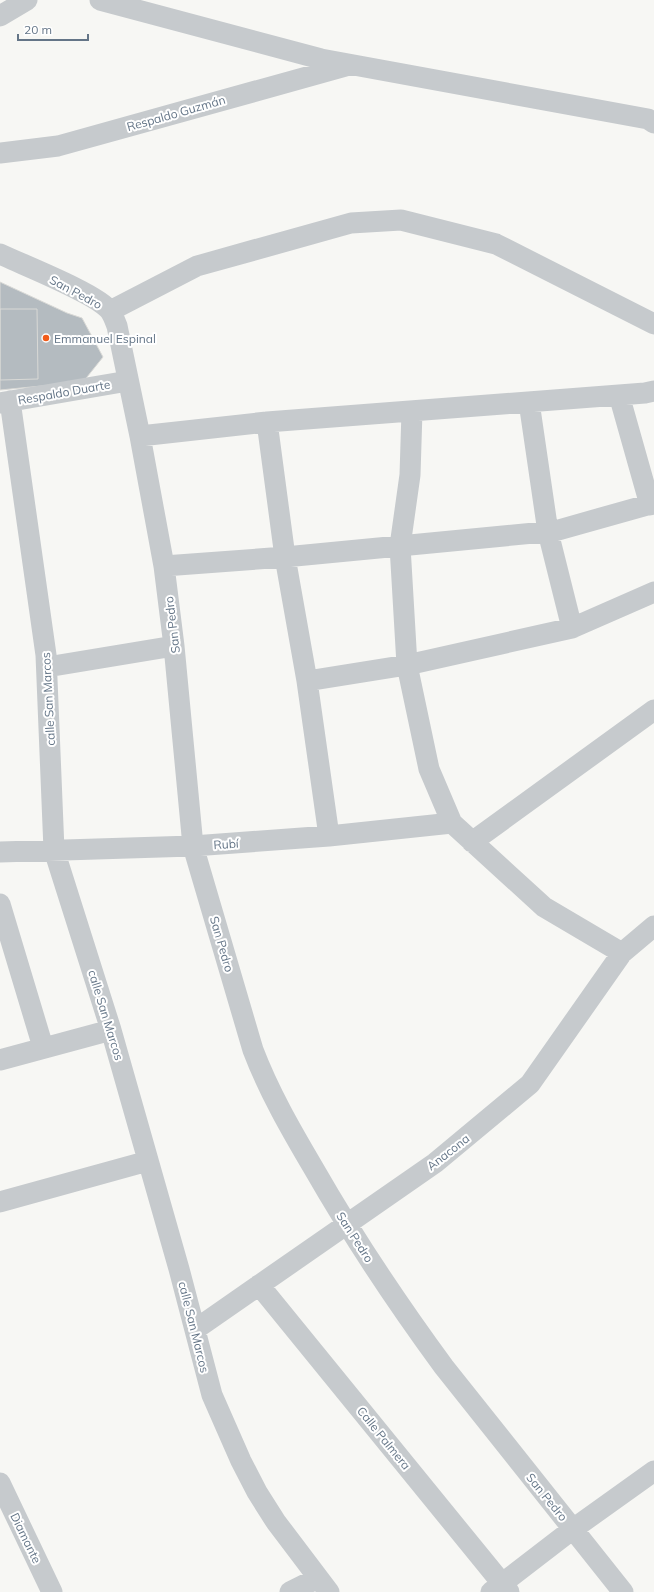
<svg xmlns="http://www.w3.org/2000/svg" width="654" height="1592" font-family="Mulish,sans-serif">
<rect width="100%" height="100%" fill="#f7f7f4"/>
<path fill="#b4bbc0" stroke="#d9d9d6" d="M0 282 67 313 82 318 103 357 83 382 0 390Z
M0 309H37L38 379 0 380Z"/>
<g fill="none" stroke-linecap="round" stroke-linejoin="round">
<path stroke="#c6cacd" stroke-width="21" d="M100 0 321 59 648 119 654 123
M0 16 27 0
M0 153 58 146 346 66
M0 254C23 265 98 294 110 311 113 315 115 321 117 326L140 436 164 566 174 646 193 846 253 1050C269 1092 291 1130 314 1169 353 1237 397 1303 444 1367L623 1592
M110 311 197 266 351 223 401 220 496 244 654 324
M619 395 650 505
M10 401 46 655 54 850 111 1030 179 1269 212 1395 241 1461 257 1492 276 1522 329 1592
M529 402 548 532 572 628
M0 403 128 381
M412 411 410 475 400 546 407 665 429 769 452 823 544 907 622 953
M267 422 285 557 307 681 329 836
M140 436 267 422 645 393 654 391
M164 566 285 557 555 531 654 503
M47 667 174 646
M307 681 407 665 572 628 654 592
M472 842 654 710
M0 852 193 846 329 836 452 823
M0 904 43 1047
M0 1060 111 1030
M0 1202 148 1161
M259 1285 509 1592
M196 1329 435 1163 530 1084 622 953 654 926
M0 1483 52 1592
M290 1592 318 1578
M491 1592 573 1529 654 1471"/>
</g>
<circle fill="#f25b19" stroke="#fff" stroke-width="1.5" cx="46" cy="338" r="4"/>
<g text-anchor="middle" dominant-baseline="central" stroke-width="4" stroke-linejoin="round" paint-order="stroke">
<g font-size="12" fill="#647587" stroke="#fff">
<text transform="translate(176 113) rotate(-16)">Respaldo Guzmán</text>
<text transform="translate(76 292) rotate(28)">San Pedro</text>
<text transform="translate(64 392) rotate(-10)">Respaldo Duarte</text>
<text transform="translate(172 625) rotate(-97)">San Pedro</text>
<text transform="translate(48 699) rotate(-93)">calle San Marcos</text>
<text transform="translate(226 844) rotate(-4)">Rubí</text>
<text transform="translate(222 944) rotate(74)">San Pedro</text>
<text transform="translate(106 1015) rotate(73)">calle San Marcos</text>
<text transform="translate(448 1152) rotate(-38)">Anacona</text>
<text transform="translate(355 1237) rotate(57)">San Pedro</text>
<text transform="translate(194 1327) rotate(76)">calle San Marcos</text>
<text transform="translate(384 1438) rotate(51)">Calle Palmera</text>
<text transform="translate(547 1497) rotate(51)">San Pedro</text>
<text transform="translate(26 1538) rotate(64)">Diamante</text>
</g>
<g font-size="12" fill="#647587" stroke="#fff" text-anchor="start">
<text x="54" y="338">Emmanuel Espinal</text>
</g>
</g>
<path d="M18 34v6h70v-6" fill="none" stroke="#647587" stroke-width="2"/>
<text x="24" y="34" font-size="12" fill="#647587" stroke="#ffffff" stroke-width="3" paint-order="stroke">20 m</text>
</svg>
